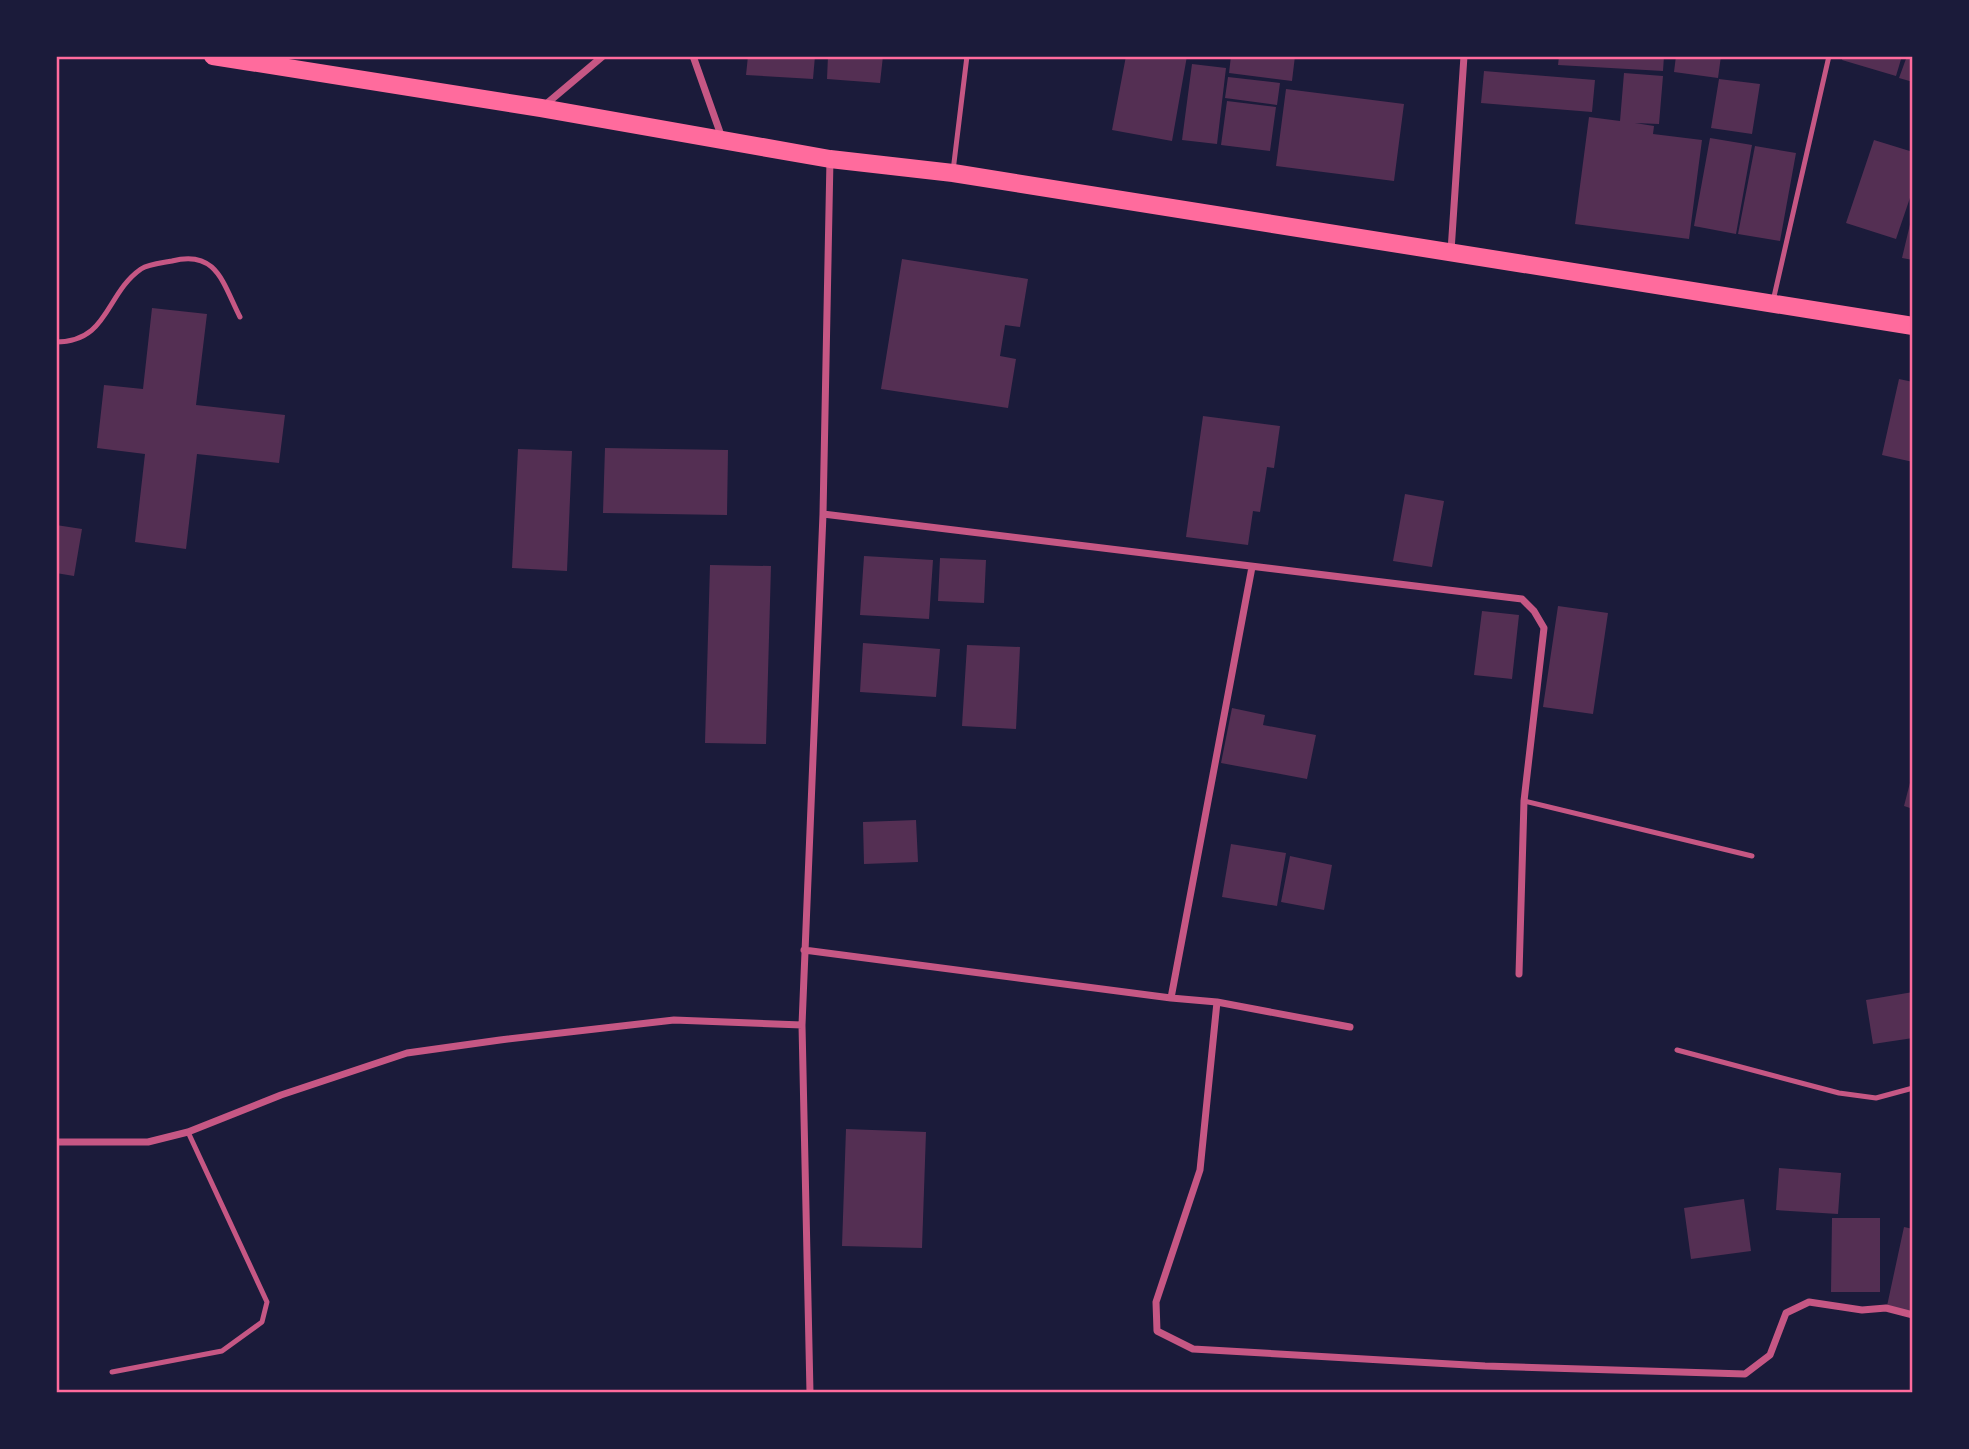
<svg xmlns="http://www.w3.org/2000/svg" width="1969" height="1449" font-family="Montserrat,sans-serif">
<rect width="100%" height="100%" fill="#1b1b3a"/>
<path fill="#542f53" d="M748 56H815L813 79 746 75Z
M828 56H883L880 83 827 79Z
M1126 56H1187L1172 141 1112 130Z
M1231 56H1295L1292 81 1229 73Z
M1559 56H1664L1663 71 1558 65Z
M1676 56H1721L1718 78 1674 72Z
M1843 56H1902L1896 76 1842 60Z
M1907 56H1913V82L1899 78Z
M1192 64 1226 68 1217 144 1182 140Z
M1484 71 1595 80 1592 112 1481 103Z
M1624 73 1663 76 1659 124 1635 123 1654 126 1653 134 1702 140 1689 239 1575 224 1589 117 1620 121Z
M1228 77 1280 83 1277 105 1225 98Z
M1719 79 1760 84 1752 134 1711 128Z
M1286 89 1404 104 1394 181 1276 166Z
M1227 101 1276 107 1270 151 1221 145Z
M1710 138 1752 145 1736 234 1694 226Z
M1874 140 1913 152V189L1896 239 1846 223Z
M1755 146 1796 153 1780 241 1738 234Z
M1912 216H1913V260L1902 258Z
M902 259 1028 279 1020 327 1005 325 1000 356 1016 359 1008 408 881 389Z
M152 308 207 314 196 405 285 415 279 463 197 454 186 549 135 542 145 454 97 448 104 385 143 389Z
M1899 379 1913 382V462L1882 455Z
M1203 416 1280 426 1274 468 1267 467 1260 512 1253 511 1248 545 1186 537Z
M605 448 728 450 727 515 603 513Z
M518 449 572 451 567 571 512 568Z
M1405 494 1444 501 1432 567 1393 561Z
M56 525 82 529 74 576 56 573Z
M864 556 933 560 929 619 860 615Z
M940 558 986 560 984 603 938 601Z
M710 565 771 566 766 744 705 743Z
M1558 606 1608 613 1593 714 1543 707Z
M1482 611 1519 615 1512 679 1474 675Z
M863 643 940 649 936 697 860 692Z
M967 645 1020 647 1016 729 962 726Z
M1232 708 1265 715 1263 725 1316 735 1307 779 1221 763Z
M1912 775H1913V809L1904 806Z
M916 820 918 862 864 864 863 822Z
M1231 844 1286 853 1277 906 1222 897Z
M1290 856 1332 865 1324 910 1281 902Z
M1913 992V1038L1873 1044 1866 1000Z
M846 1129 926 1132 922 1248 842 1246Z
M1779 1168 1841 1173 1838 1214 1776 1210Z
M1744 1199 1751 1251 1691 1259 1684 1208Z
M1832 1218H1880V1292H1831Z
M1904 1227 1913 1229V1312L1887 1306Z"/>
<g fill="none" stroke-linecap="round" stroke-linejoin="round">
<path stroke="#c65784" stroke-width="5" d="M953 171 967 56
M1773 301 1829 56
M56 342C109 342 105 294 141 269 149 264 162 263 172 261 217 249 223 284 240 317
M1524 801 1752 856
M1677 1050 1839 1093 1876 1098 1913 1088
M112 1372 222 1351 262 1322 267 1302 188 1132"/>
<path stroke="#c65784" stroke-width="7" d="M693 56 722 138
M545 105 603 56
M1451 251 1464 56
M823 514 1522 599 1534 611 1544 628 1524 801 1519 974
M804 950 1171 998 1217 1002 1350 1027
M1171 998 1252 567
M1217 1002 1200 1170 1156 1302 1157 1331 1193 1349 1485 1366 1745 1374 1770 1355 1786 1313 1809 1302 1862 1310 1886 1308 1913 1315
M56 1142H148L188 1132 281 1095 407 1053 500 1040 674 1020 802 1025
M810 1393 802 1025 823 514 830 159"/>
<path stroke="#ff6b9d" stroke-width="18" d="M213 56 541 108 830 159 953 173 1913 326"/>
</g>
<rect width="1969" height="1449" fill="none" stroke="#1b1b3a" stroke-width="116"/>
<rect x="58" y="58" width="1853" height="1333" fill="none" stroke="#ff6b9d" stroke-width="2.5"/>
</svg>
